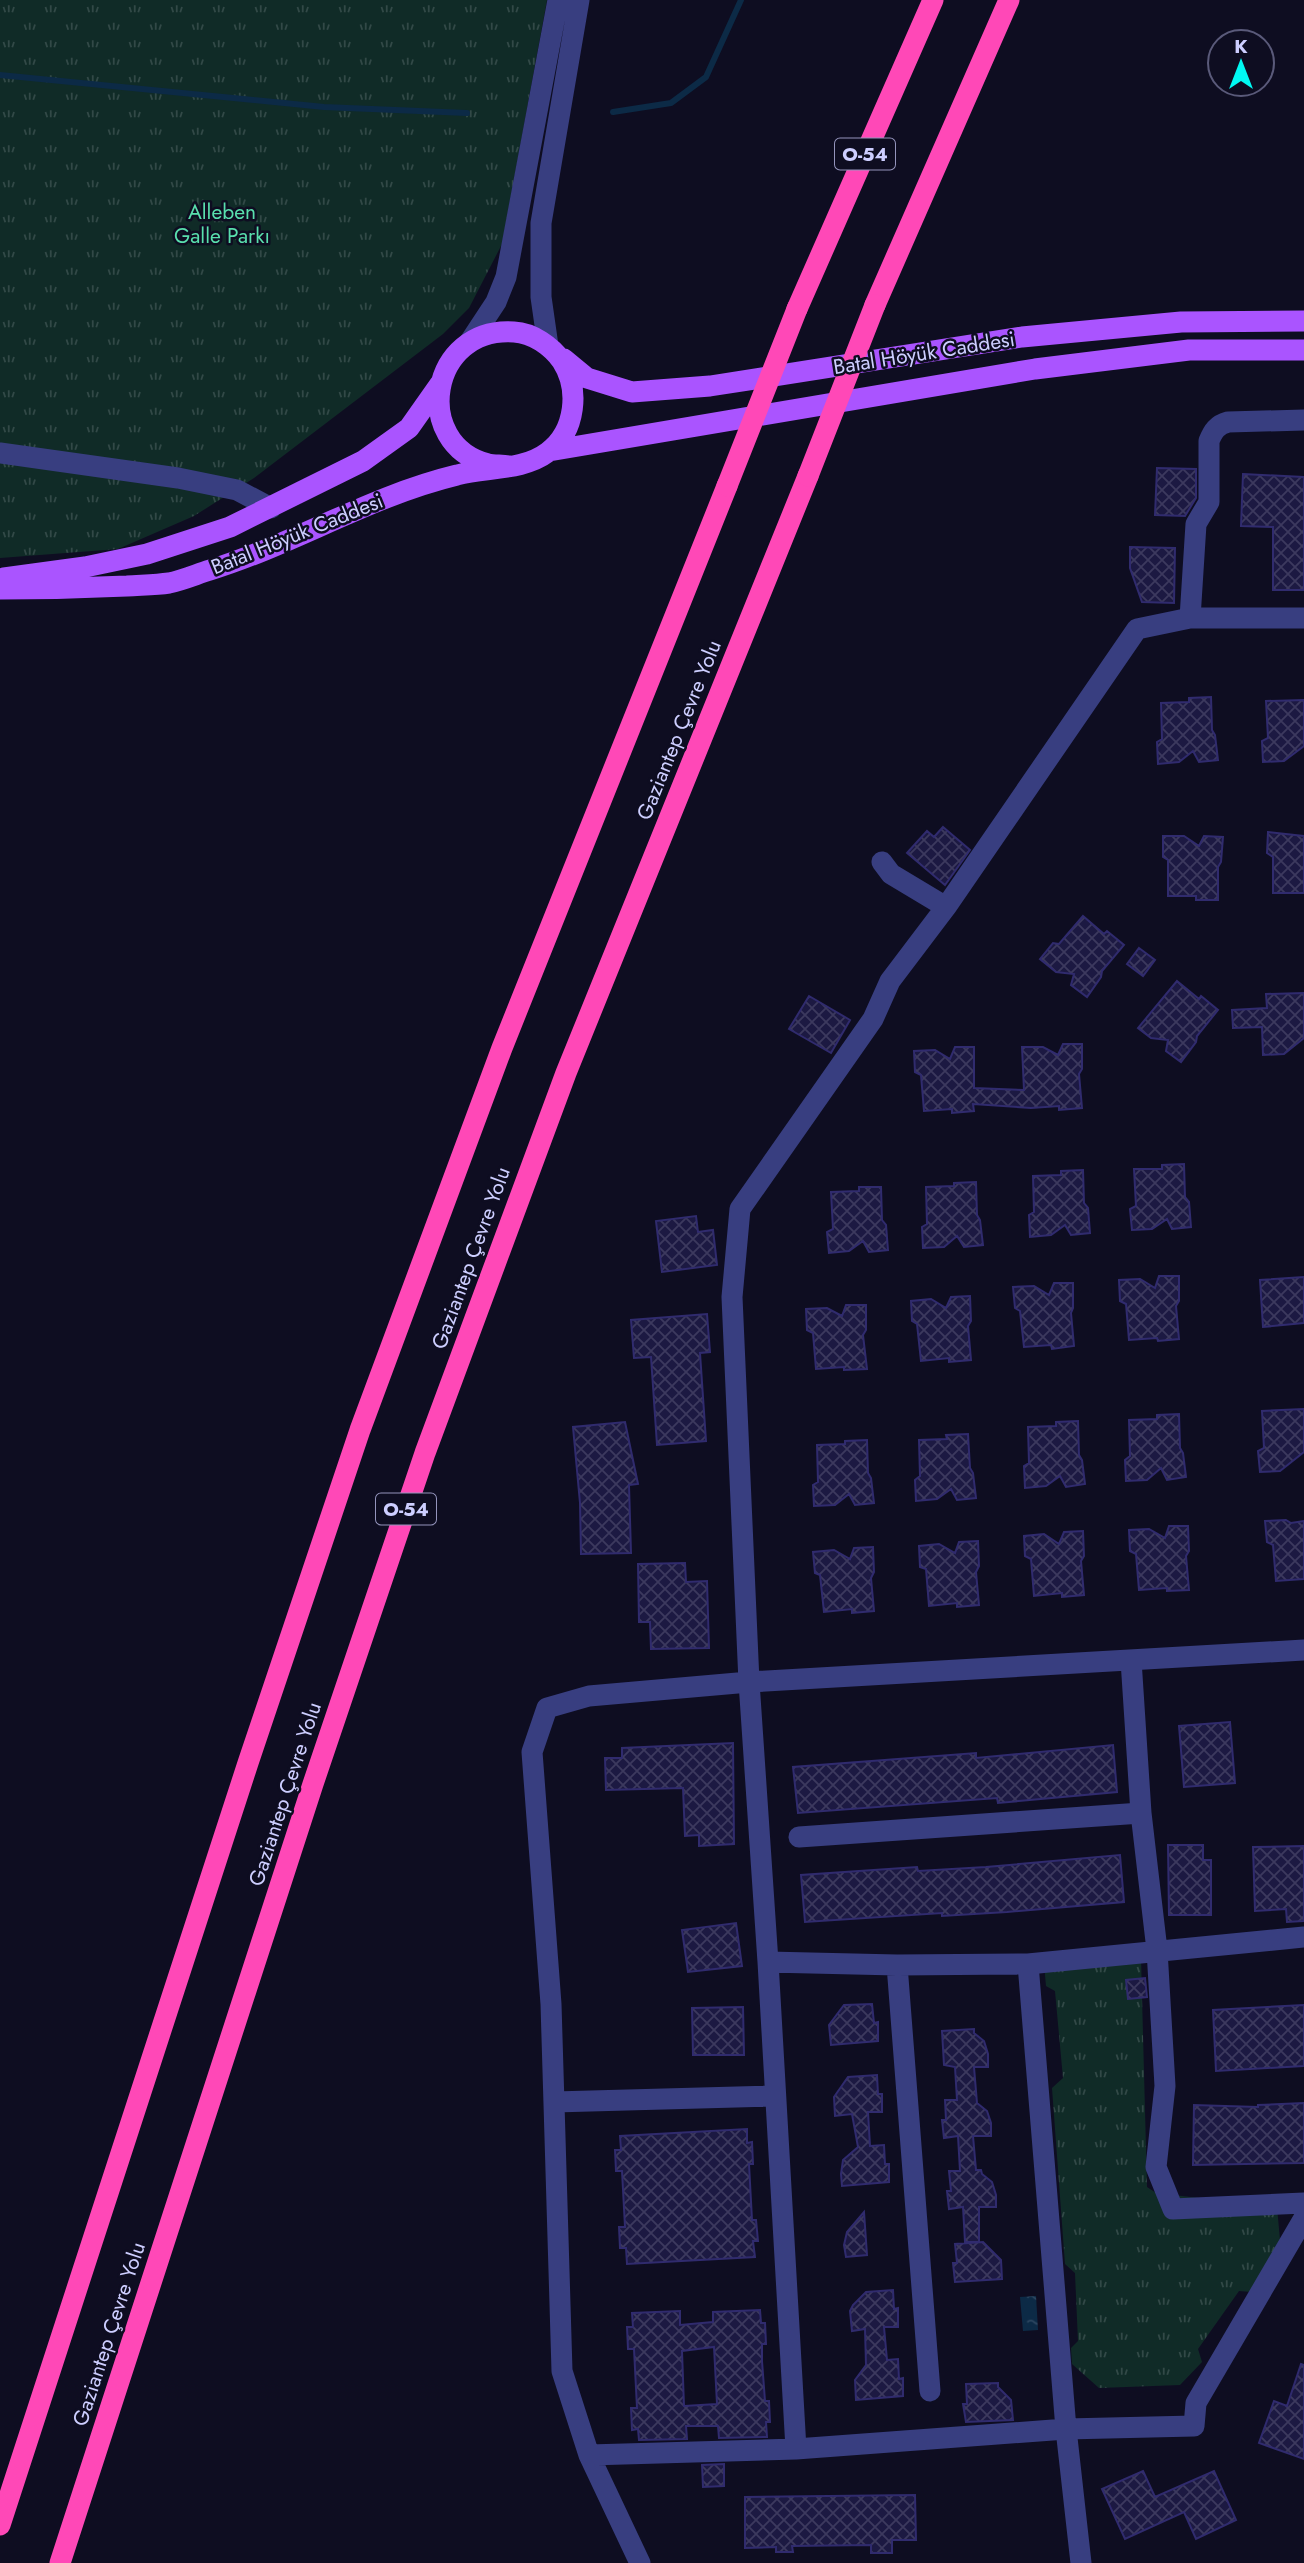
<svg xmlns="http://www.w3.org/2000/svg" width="1304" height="2563" font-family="Jost,sans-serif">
<defs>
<pattern id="park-tufts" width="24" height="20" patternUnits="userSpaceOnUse" patternTransform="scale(1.75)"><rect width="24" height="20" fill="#102b27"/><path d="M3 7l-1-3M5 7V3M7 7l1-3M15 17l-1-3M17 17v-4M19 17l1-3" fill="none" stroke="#324947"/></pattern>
<pattern id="water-ripples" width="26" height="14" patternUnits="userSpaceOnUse" patternTransform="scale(1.75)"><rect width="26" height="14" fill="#0c2a46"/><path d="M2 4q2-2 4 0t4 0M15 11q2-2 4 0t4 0" fill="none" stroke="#2e4862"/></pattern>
<pattern id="building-cross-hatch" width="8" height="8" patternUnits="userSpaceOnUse" patternTransform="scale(1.75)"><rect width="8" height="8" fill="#1c1942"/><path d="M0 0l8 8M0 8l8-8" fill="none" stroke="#3c395e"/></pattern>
</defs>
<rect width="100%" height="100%" fill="#0e0d21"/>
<path fill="url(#park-tufts)" d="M0 0H547L502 244 469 308 443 334 254 478 194 516 118 549 0 558Z
M1141 1959 1147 2187 1156 2193 1277 2207 1280 2240 1252 2292 1239 2291 1198 2349 1202 2362 1180 2385 1099 2388 1072 2364 1071 2348 1078 2341 1075 2273 1065 2264 1052 2088 1063 2078 1055 1991 1046 1986 1044 1963Z"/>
<path fill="url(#water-ripples)" d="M1036 2296 1038 2330 1023 2331 1020 2297Z"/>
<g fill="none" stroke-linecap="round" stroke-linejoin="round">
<path stroke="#0c2a46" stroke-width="6" d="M0 75 324 107 467 113
M613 112 671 103 706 77 741 0"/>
</g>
<path fill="url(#building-cross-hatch)" stroke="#302b6e" stroke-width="2" fill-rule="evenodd" d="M1157 468 1196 469V498L1185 516 1155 515Z
M1243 474 1304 477V590H1273V527L1241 526Z
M1130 547 1175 548 1174 603 1142 602 1130 568Z
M1211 697 1212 730 1215 735 1218 760 1199 762 1193 751 1179 762 1158 764 1157 742 1162 739 1161 703 1189 702V698Z
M1304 700V746L1284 761 1263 762 1262 741 1268 738 1266 701Z
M943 827 970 850 945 885 907 853 927 831 934 837Z
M1268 832 1304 836V893H1273V857L1267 853Z
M1163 836H1184L1199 846 1204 836 1223 837 1221 862 1218 867V900H1196V896H1168V860L1163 857Z
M1083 916 1104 934 1107 931 1124 945 1102 971 1101 977 1087 997 1071 985 1074 974 1056 972 1040 959 1053 943 1059 944Z
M1139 948 1155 960 1143 976 1127 964Z
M1177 981 1199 999 1201 996 1218 1010 1197 1036 1196 1042 1181 1062 1166 1051 1168 1040 1151 1038 1138 1028Z
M1304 993V1038L1284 1054 1263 1055 1262 1027 1233 1028 1232 1010 1267 1008 1266 994Z
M809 996 850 1020 831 1053 789 1029Z
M1063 1044H1082V1069L1079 1074 1082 1108 1059 1110V1106L1031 1108 973 1104 974 1111 952 1113V1109L924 1111 921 1075 915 1072 914 1051 935 1050 950 1059 955 1047H974V1088L1024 1090 1022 1047H1043L1058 1055Z
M1184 1164 1185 1197 1189 1202 1191 1227 1172 1229 1167 1219 1152 1229 1132 1230 1130 1209 1136 1206 1134 1169H1162V1165Z
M1083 1170 1084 1203 1088 1208 1090 1233 1071 1235 1065 1225 1051 1235 1030 1237 1029 1215 1034 1212 1033 1176 1061 1175V1171Z
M976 1182 977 1215 980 1220 983 1245 964 1247 957 1236 944 1247 923 1248 922 1227 927 1224 926 1187 954 1186V1183Z
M859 1187H881L882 1220 886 1225 888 1250 869 1252 863 1241 849 1251 829 1253 827 1232 833 1229 831 1192 859 1191Z
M696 1216 698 1232 713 1230 717 1265 662 1272 656 1221Z
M1159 1276H1179V1301L1176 1306 1179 1339 1158 1341 1157 1338 1129 1340 1126 1304 1120 1301 1119 1280 1140 1279 1155 1288Z
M1304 1277V1323L1263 1327 1260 1280Z
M1054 1283H1073V1308L1071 1313 1074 1346 1052 1349 1051 1345 1024 1347 1020 1311 1015 1308 1013 1287 1034 1286 1049 1295Z
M970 1296 971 1321 968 1326 971 1360 949 1362V1358L921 1361 917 1324 912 1321 911 1301 931 1299 946 1308 951 1297Z
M846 1305H866V1330L863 1335 867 1369 844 1370V1367L816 1369 813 1333 807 1330 806 1309 827 1308 842 1316Z
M707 1314 710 1352 700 1353 706 1441 657 1445 651 1357 634 1358 631 1320Z
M1304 1409V1452L1280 1471 1260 1472 1258 1451 1264 1448 1262 1411Z
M1179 1414 1180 1448 1183 1453 1186 1477 1167 1480 1161 1468 1147 1480 1126 1481 1125 1460 1130 1456 1129 1420 1157 1419V1415Z
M1078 1421 1079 1455 1082 1460 1085 1484 1066 1487 1060 1476 1046 1486 1025 1488 1024 1466 1029 1463 1028 1427 1056 1426V1422Z
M625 1422 638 1484 629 1485 631 1553 581 1554 580 1503 573 1427Z
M968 1434 970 1468 973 1473 976 1498 957 1500 951 1489 937 1499 916 1501 915 1480 920 1476 919 1440 947 1439 946 1435Z
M867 1440 868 1473 871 1478 874 1503 855 1505 849 1494 835 1505 814 1506 813 1485 818 1482 817 1445 845 1444V1441Z
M1286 1520 1291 1523 1304 1521V1579L1276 1581 1273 1545 1267 1542 1265 1521Z
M1169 1526H1188L1189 1551 1186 1556 1189 1590 1167 1591V1588L1139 1590 1136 1554 1130 1551 1129 1530 1149 1529 1165 1538Z
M1083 1531 1084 1556 1081 1561 1084 1595 1062 1597V1593L1034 1596 1031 1559 1025 1556 1024 1536 1044 1534 1059 1544 1064 1532Z
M978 1541 979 1566 976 1572 979 1605 957 1607V1603L929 1606 926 1569 920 1567 919 1546 939 1544 955 1553 959 1542Z
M873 1547 874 1572 871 1578 874 1611 852 1613V1609L824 1612 820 1575 815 1573 813 1552 834 1550 850 1559 854 1548Z
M685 1563 686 1582 707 1581 709 1648 651 1649 650 1622H639L638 1564Z
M1230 1722 1235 1783 1184 1787 1179 1726Z
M733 1743 734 1844 699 1846V1835L685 1836 683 1788 606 1790 605 1758H622V1748Z
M1113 1745 1117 1792 998 1803 997 1798 798 1813 793 1767 976 1753V1758Z
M1168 1845H1203V1860H1211V1915H1169Z
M1304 1846V1921L1287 1922 1286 1909 1255 1911 1253 1847Z
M1120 1855 1124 1902 1007 1912 942 1916V1913L805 1922 801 1875 917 1867 918 1871 986 1867Z
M736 1923 742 1966 688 1972 682 1930Z
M1145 1978 1147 1997 1128 1999 1126 1980Z
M872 2004 874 2023 878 2022V2041L831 2045 829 2025 844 2005Z
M1304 2005V2066L1216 2071 1213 2010Z
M743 2007 744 2055H693L692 2008Z
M974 2029V2033L984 2041 988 2054V2067H974L977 2103 987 2111 991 2123V2136H973L976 2170H981L982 2174 992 2182 996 2195V2207H979V2242H965L963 2207 949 2209 947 2191H951L949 2171H960L958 2136 944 2138 942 2120H946L945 2100H957L955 2067 944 2065 942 2031Z
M877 2075 878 2094H882V2112H868L870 2146 884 2145 885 2164H889V2182L842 2186 841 2174 843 2160 858 2147 852 2114 835 2116 834 2097 848 2077Z
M1304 2103V2163L1193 2165 1194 2105 1258 2107V2105Z
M747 2129V2143L752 2142 753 2164H749L752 2220H756L758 2241H753L755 2257 627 2264 626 2248H620L619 2227H625L622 2171H616L615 2150H621L620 2136Z
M864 2212 867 2255 846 2257 844 2245 847 2232Z
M983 2242 1001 2260 1002 2279 955 2282 953 2263H957L955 2244Z
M893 2290 894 2309 898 2308V2327H884L887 2360 898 2359 899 2379 903 2378V2396L856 2400 855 2380 866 2365 865 2329 852 2331 850 2311 853 2305 866 2292Z
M760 2310 761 2323H765L766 2344H762V2361L765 2401H769L770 2422H766L767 2437 719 2438 718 2426H686L687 2439 639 2440 638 2429 632 2430 631 2408H637L634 2349H628L627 2327H633L632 2313 680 2311V2325L713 2322V2312ZM714 2347 717 2404 684 2406 682 2351Z
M1301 2364 1304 2365V2459L1259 2443 1274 2401 1287 2406Z
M998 2383V2387L1011 2400 1013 2420 966 2422 963 2404H967L966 2384Z
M724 2464V2486L703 2487 702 2465Z
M1143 2471 1155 2497 1214 2471 1236 2520 1196 2539 1184 2512 1125 2539 1102 2489Z
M915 2495 916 2540H892V2553H871V2545L792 2546 793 2552H776V2547L745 2548V2497Z"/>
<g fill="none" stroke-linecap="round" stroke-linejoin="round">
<path stroke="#383e80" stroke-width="21" d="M469 343 496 302 506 277 558 0
M548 346 541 297V223L579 0
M0 453 178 478 237 490 271 508
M1190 618 1196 524 1209 502V441C1213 431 1217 425 1228 422L1304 420
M882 862 891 874 946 907
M1131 1660 1141 1813 1157 1950 1165 2086 1156 2167 1173 2209 1304 2203
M799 1837 1141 1813
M768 1962 897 1965 1028 1964 1304 1937
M1028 1964 1066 2429 1081 2563
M897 1965 930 2391
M554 2102 775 2096
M796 2449 768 1962 749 1682 732 1297 740 1209 873 1019 890 981 946 907 1137 629 1190 618H1304
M589 2455 796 2449 1066 2429 1194 2426 1196 2403 1304 2218
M640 2563 589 2455 562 2371 551 2004 532 1752 547 1708 589 1696 749 1682 1304 1650"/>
<path stroke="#aa54ff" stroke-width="21" d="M564 359 587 378 632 392 710 386 1022 337 1181 322 1304 321
M549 451 1035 369 1189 350H1304
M4 578 85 567 147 554 230 527 363 461 409 428 440 384
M0 589C42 589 85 588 127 586 141 585 156 585 169 583 183 580 197 574 210 570 294 544 370 496 457 475 486 467 523 471 548 452 576 431 580 389 562 361 551 346 533 333 514 332 429 326 411 444 488 464 494 465 502 465 509 466"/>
<path stroke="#ff48b7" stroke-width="21" d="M875 305 1009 0
M797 309 933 0
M0 2525 248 1763 360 1430 502 1048 727 486
M60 2563 313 1784 425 1453 566 1073 808 476"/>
<path stroke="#ff48b7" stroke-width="21" d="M808 476 875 305
M727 486 797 309"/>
</g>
<g text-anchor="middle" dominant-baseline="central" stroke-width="5" stroke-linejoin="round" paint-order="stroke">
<g fill="#0e0d21" stroke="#9494bc" stroke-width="2">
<rect x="835" y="138.5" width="60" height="31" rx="5"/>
<rect x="376" y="1493.5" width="60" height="31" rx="5"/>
</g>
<g font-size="19" font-weight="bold" fill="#cdceff">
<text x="865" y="154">O-54</text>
<text x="406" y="1509">O-54</text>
</g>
<g font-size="21" fill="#59dfad" stroke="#0e0d21">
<text x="222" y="212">Alleben<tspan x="222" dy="24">Galle Parkı</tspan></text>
</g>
<g font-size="21" fill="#cdceff" stroke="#0e0d21">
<text transform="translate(924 353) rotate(-9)">Batal Höyük Caddesi</text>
<text transform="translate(297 534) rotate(-22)">Batal Höyük Caddesi</text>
<text transform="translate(679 730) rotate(-68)">Gaziantep Çevre Yolu</text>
<text transform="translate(471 1258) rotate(-70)">Gaziantep Çevre Yolu</text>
<text transform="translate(285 1794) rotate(-72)">Gaziantep Çevre Yolu</text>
<text transform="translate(109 2334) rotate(-72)">Gaziantep Çevre Yolu</text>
</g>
</g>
<g transform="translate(1241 63)"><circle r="33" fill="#0e0d21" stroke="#5a5a7a" stroke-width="2"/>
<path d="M0-5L12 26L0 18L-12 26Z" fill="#00f8f2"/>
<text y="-10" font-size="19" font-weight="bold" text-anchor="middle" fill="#cdceff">K</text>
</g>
</svg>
